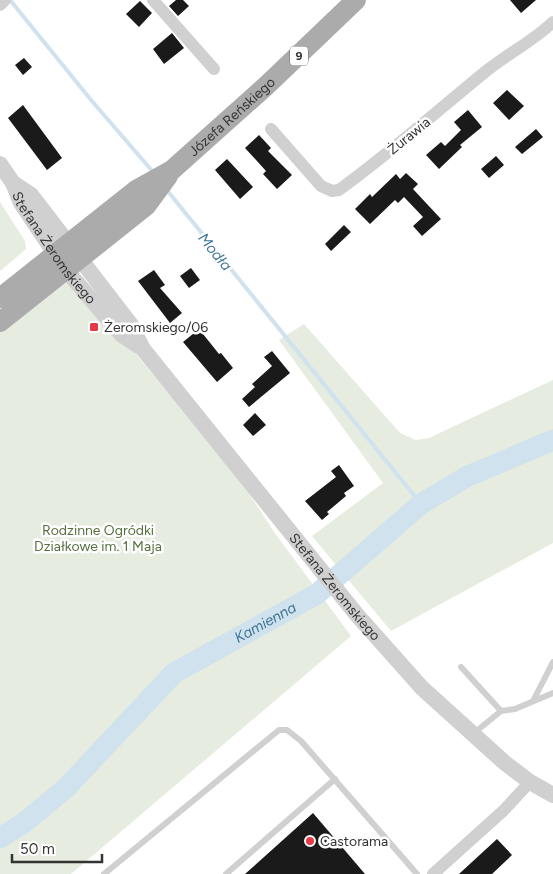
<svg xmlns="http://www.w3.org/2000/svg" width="553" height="874" font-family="Figtree,sans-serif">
<rect width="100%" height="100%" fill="#fff"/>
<path fill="#e6ecdf" d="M0 202 25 241 26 249 0 271Z
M66 270 239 478 274 532 351 636 71 874H0V322Z
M304 324 400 433 416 440 429 438 553 380V543L391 631 312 536 383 483 279 340Z"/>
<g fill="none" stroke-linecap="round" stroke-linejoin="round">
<path stroke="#cfe2ee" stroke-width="4" d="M10 0 91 100 154 173
M166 189 421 504"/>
<path stroke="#cfe2ee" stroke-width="21" id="s1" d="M0 838 25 822 66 788 174 673 317 594 421 504 466 477 553 440"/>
</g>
<path fill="#1a1a1a" d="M176 0H183L189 6 178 16 169 6Z
M510 0H536L521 13Z
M140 1 152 13 139 27 126 14Z
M172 33 184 48 164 64 153 49Z
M24 58 32 67 23 75 15 65Z
M507 90 524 106 509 120 493 103Z
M23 105 62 158 47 170 8 118Z
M468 110 482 127 460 145 462 147 439 169 426 155 441 142 445 146 461 130 454 122Z
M536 129 543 137 522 154 515 147Z
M259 135 271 148 268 151 292 175 277 189 263 174 266 171 245 148Z
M496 156 504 165 489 178 481 169Z
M227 159 253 187 240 199 215 170Z
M406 173 418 184 413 189 441 219 422 236 413 226 423 217 404 197 398 203 395 200 370 224 355 209 370 194 372 197 396 174 400 179Z
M344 225 351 232 331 251 325 244Z
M191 268 200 280 189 288 180 276Z
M154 270 165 285 160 288 182 313 170 323 138 281Z
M199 329 219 354 221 353 233 368 217 382 183 342Z
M272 351 290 373 249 407 242 399 255 387 252 384 272 366 264 357Z
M255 413 266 425 253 436 243 425Z
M339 465 354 486 344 493 346 496 327 512 329 514 322 520 305 501 336 477 331 471Z
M313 813 365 874H245Z
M497 839 512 855 492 874H459Z"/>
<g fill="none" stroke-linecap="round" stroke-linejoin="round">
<path stroke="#d0d0d0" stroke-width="6" d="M461 667 501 711 473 734
M533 701 553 662
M501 711 515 709 553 693
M104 874 279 730H287L301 741 417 874
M226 874 335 779"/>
<path stroke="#d0d0d0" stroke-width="12" d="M153 0 214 69
M0 5 5 0
M271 129 321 186 332 191 339 190C390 153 436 112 485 72 507 54 532 42 553 22
M433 874 503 811 530 782"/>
<g stroke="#d0d0d0" stroke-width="16">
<path id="s2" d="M0 164 13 183 21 203 66 270 121 334 142 348"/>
<path id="s3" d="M13 183 31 195 131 325 143 349 357 615 422 688 505 763 530 782 553 795"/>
</g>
<g stroke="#ababab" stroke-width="20">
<path id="s4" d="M0 298 136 190 172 170 266 86 356 0"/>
<path d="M0 322 146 206 168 176"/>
</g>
</g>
<g fill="#e63946" stroke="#fff" stroke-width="2">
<rect x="89" y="322" width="10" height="10" rx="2.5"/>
<circle cx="310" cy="841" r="5"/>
</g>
<g text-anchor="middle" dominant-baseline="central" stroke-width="5" stroke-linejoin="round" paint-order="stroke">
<rect fill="#fff" stroke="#707070" stroke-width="1" x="290" y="46.5" width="18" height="19" rx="4"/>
<g font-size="12" font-weight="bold" fill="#333">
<text x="299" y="56">9</text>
</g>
<g font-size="14" fill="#333" stroke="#fff">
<text stroke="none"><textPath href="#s4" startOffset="295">Józefa Reńskiego</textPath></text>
<text transform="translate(409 136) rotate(-39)">Żurawia</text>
<text stroke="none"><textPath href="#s2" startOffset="100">Stefana Żeromskiego</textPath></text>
<text stroke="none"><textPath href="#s3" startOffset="518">Stefana Żeromskiego</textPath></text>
</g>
<g font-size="14" fill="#333" stroke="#fff" text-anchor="start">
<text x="104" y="327">Żeromskiego/06</text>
<text x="320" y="841">Castorama</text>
</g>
<g font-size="14" fill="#56703f" stroke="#fff">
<text x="98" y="530">Rodzinne Ogródki<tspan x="98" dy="16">Działkowe im. 1 Maja</tspan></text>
</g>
<g font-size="15" font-style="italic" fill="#3f7597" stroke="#fff">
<text transform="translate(215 252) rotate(51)">Modła</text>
<text stroke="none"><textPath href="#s1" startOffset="345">Kamienna</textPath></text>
</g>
</g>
<path d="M12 854v8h90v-8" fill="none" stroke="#333333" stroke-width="2.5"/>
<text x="20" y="854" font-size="15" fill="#333333" stroke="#ffffff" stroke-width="4" paint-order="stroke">50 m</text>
</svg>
